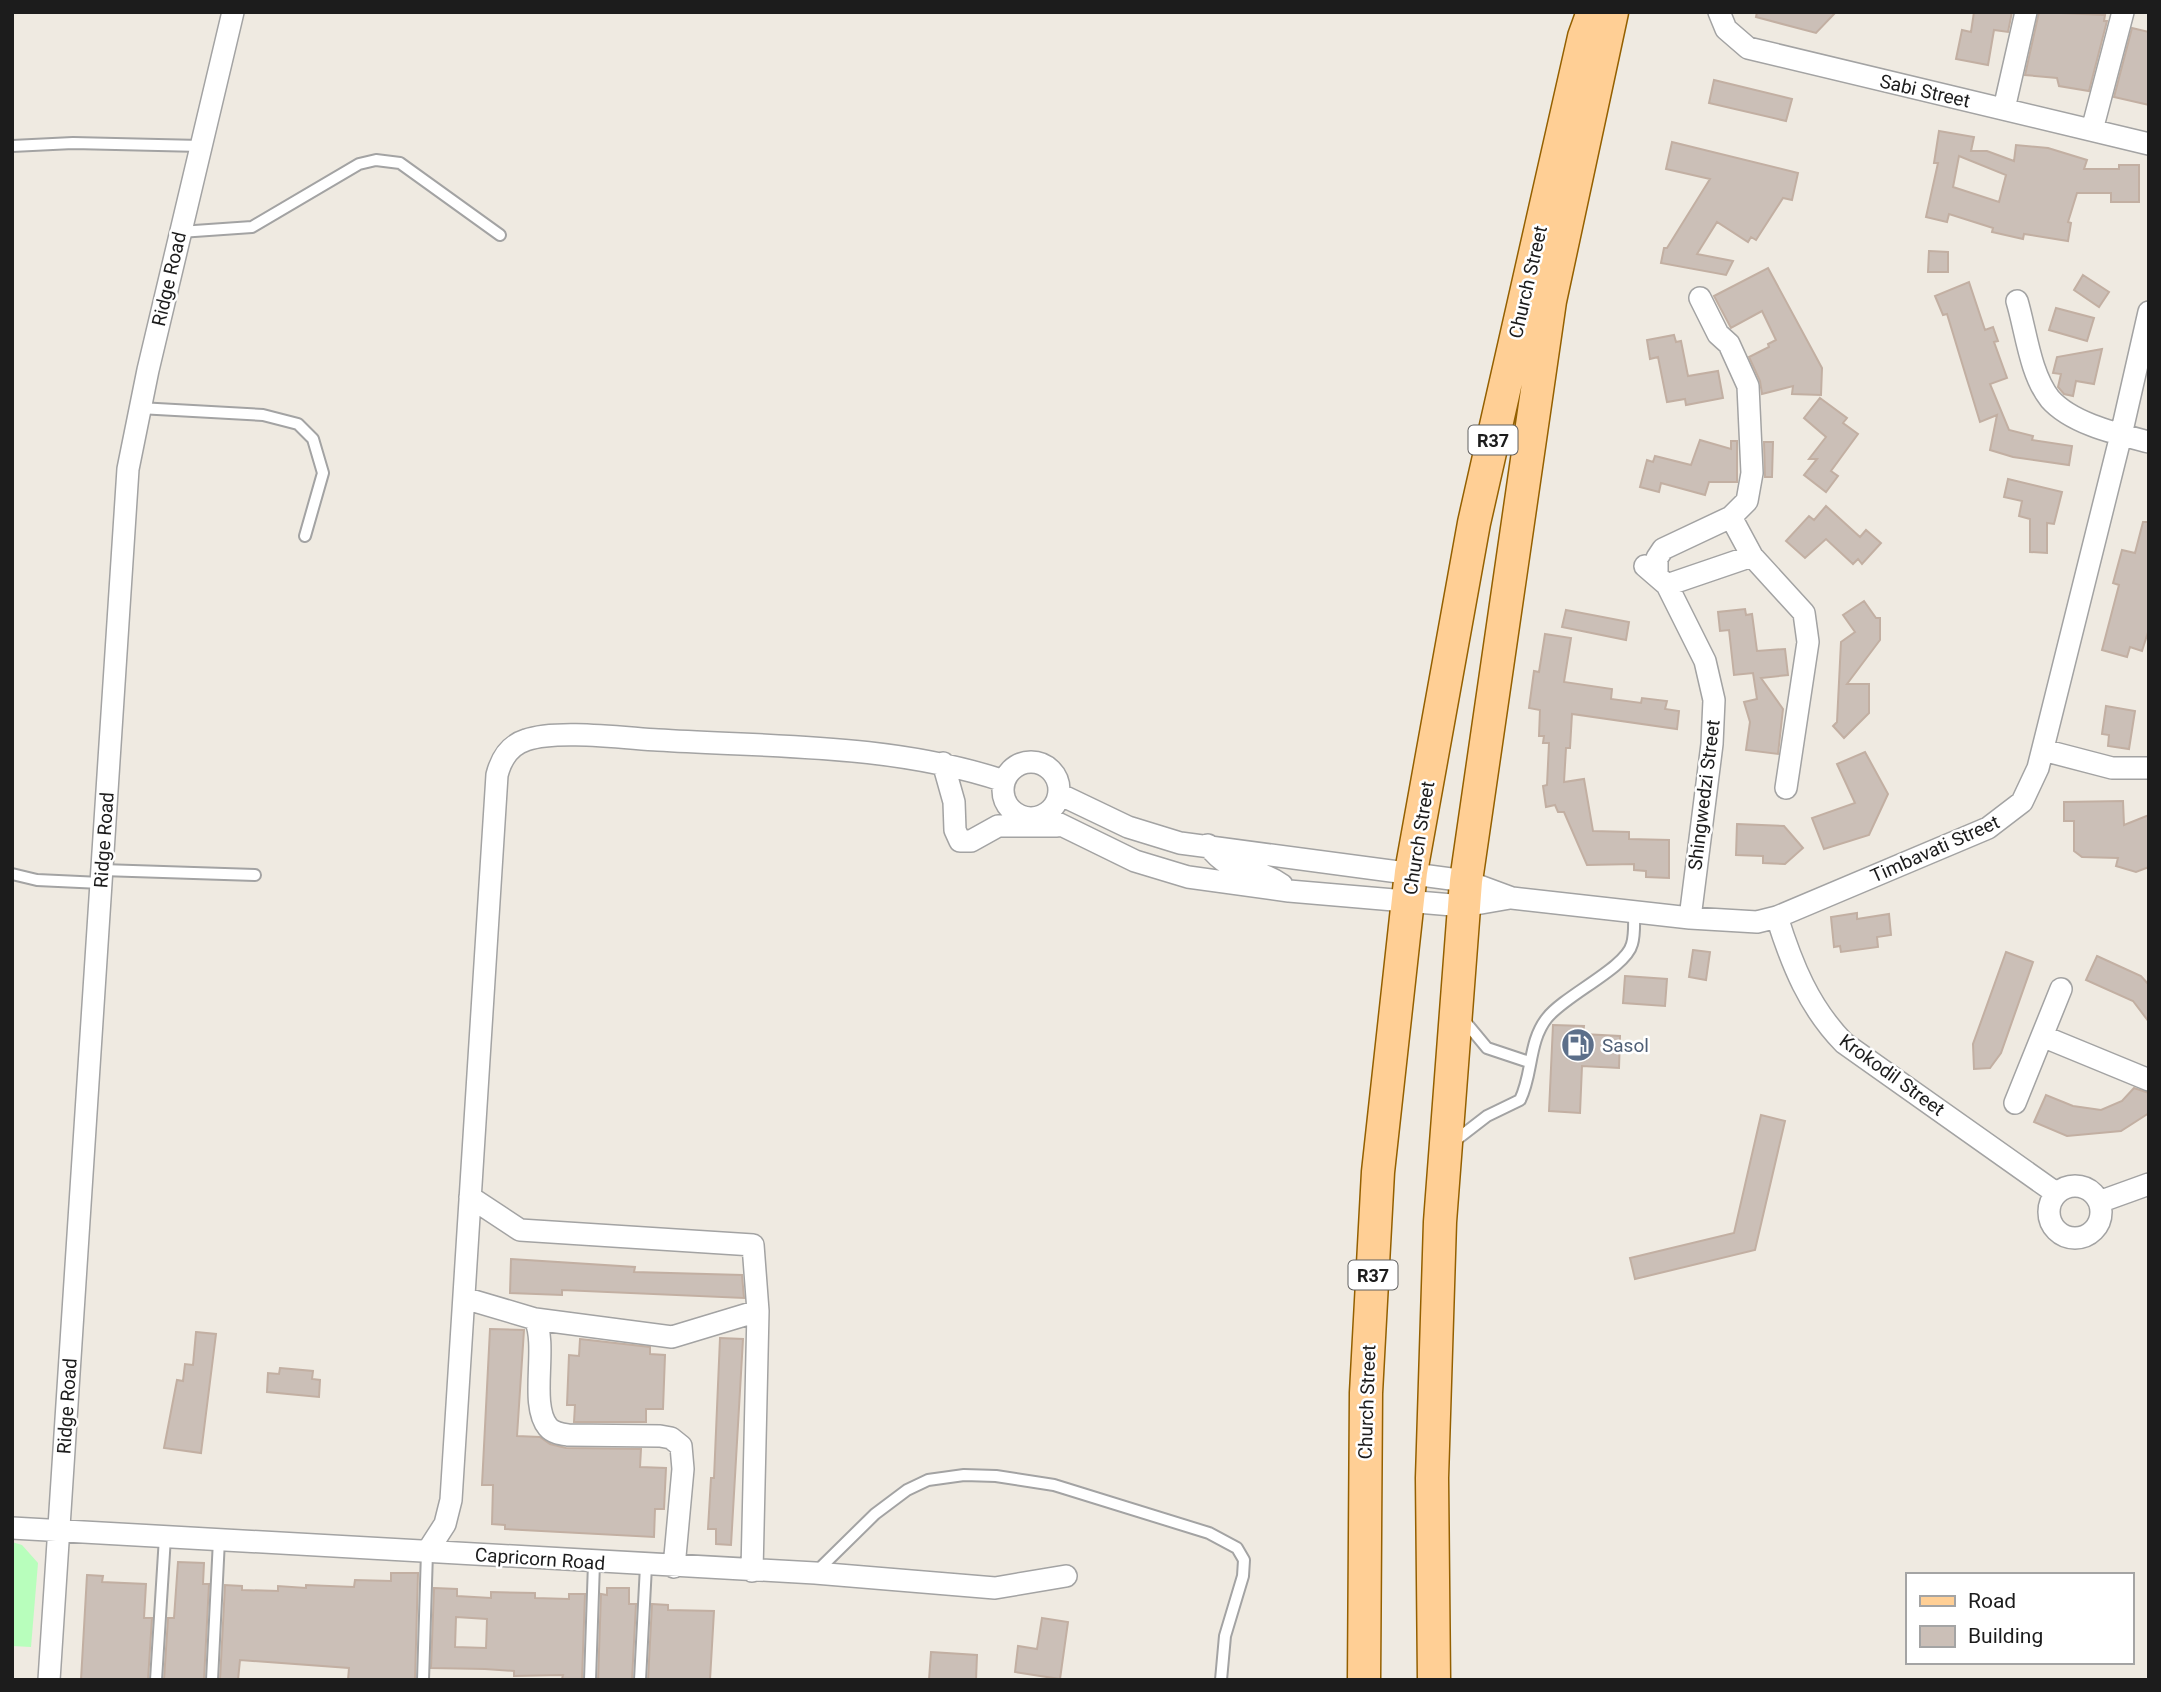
<svg xmlns="http://www.w3.org/2000/svg" width="2161" height="1692" font-family="Roboto,sans-serif">
<rect width="100%" height="100%" fill="#efeae1"/>
<path fill="#b8febc" d="M12 1542 22 1545 38 1563 31 1647 12 1646Z"/>
<path fill="#cbbfb7" stroke="#c2afa2" stroke-width="2" fill-rule="evenodd" d="M1757 12H1836L1816 33 1756 17Z
M1974 12H2012L2008 32 1994 30 1988 65 1956 59 1962 30 1971 32Z
M2039 12 2105 15 2104 21H2107L2089 91 2059 86 2057 78 2025 75Z
M2132 28 2149 32V105L2114 97Z
M1714 80 1792 99 1786 121 1709 103Z
M1939 131 1974 137 1971 151H1987L2014 161 2016 145 2048 148 2087 160 2084 169H2119V165H2139V202H2111V193H2077L2068 222 2071 223 2068 241 2024 234 2023 239 1992 232 1993 228 1949 214 1947 222 1926 217 1938 163H1934ZM1959 156 2006 175 1999 202 1953 187Z
M1672 142 1798 173 1792 200 1783 198 1756 240 1751 237 1748 242 1717 222 1697 254 1733 261 1726 275 1661 263 1664 248H1667L1710 179 1666 169Z
M1929 251 1948 252V272H1928Z
M1768 268 1822 368 1821 395 1792 394 1793 386 1762 394 1760 381 1749 357 1769 347 1768 344 1776 340 1762 311 1731 328 1714 296Z
M2083 275 2109 292 2099 307 2074 290Z
M1969 282 1985 330 1993 327 1998 341 1994 342 2007 378 1990 384 2009 430 2033 436 2032 440 2072 446 2069 465 2013 457 1990 450 1997 415 1980 422 1947 314 1943 315 1935 296Z
M2056 308 2094 318 2087 341 2049 330Z
M1674 335 1676 342 1681 341 1688 376 1718 371 1723 398 1686 405 1685 399 1667 402 1658 357 1650 359 1647 340Z
M2102 349 2094 384 2076 381 2073 396 2064 394 2058 387 2061 374 2053 373 2057 357Z
M1820 398 1847 418 1843 423 1858 434 1831 471 1838 476 1826 492 1804 475 1817 459H1809L1826 437 1804 418Z
M1700 440 1731 449V441H1737V482H1709L1705 495 1661 483 1659 492 1640 487 1647 460 1653 462 1655 456 1691 465Z
M1764 442H1773L1772 477H1765Z
M2008 479 2062 492 2054 524 2047 523V553L2030 552V519L2019 516 2022 501 2004 497Z
M1826 506 1860 537 1866 530 1881 543 1862 564 1858 559 1853 564 1826 539 1805 558 1786 541 1809 516 1814 520Z
M2143 522H2149V629L2142 651 2130 647 2127 657 2102 650 2119 585 2113 583 2122 550 2135 553Z
M1864 601 1876 618H1880V640L1847 684H1869V713L1844 738 1833 726 1837 722 1841 642 1855 632 1843 615Z
M1745 609 1746 615 1752 614 1757 651 1785 649 1788 675 1761 678 1783 709 1778 754 1746 750 1750 722 1744 702 1757 699 1753 673 1734 675 1729 630 1720 631 1718 612Z
M1566 610 1629 622 1626 640 1562 627Z
M1545 634 1571 638 1564 682 1612 689 1611 699 1641 703 1642 698 1667 701 1665 709 1679 711 1677 729 1572 714 1570 748H1566L1564 782 1584 779 1593 831 1629 832V839L1669 840V878L1646 877V871L1634 870V864L1587 865 1564 812H1558L1555 805 1546 807 1543 786 1547 785 1549 743H1543L1544 736H1539L1540 710 1529 708 1534 671 1539 672Z
M2106 706 2135 711 2129 749 2108 746 2109 735 2102 734Z
M1865 752 1888 794 1869 835 1824 849 1812 818 1855 803 1837 764Z
M2123 801 2124 825 2149 815V867L2136 872 2116 866 2118 858 2082 857 2074 851V821H2064V802Z
M1737 824 1784 826 1803 848 1785 864 1763 863V856L1736 855Z
M1857 913V919L1889 914 1891 935 1877 937 1878 947 1841 952 1840 946 1834 947 1831 917Z
M1693 950 1710 952 1706 980 1689 977Z
M2006 952 2033 962 2001 1053 1990 1068 1974 1069 1973 1044Z
M2097 956 2141 976 2149 985V1022L2133 1001 2086 980Z
M1625 976 1667 979 1665 1006 1623 1003Z
M1553 1025 1584 1026 1583 1034 1620 1036 1619 1068 1582 1066 1580 1113 1549 1111Z
M2134 1088 2149 1093V1113L2121 1131 2067 1136 2034 1122 2046 1095 2073 1106 2101 1110 2122 1101Z
M1761 1115 1785 1121 1755 1250 1635 1279 1630 1258 1734 1233Z
M511 1259 635 1267 634 1272 742 1275 744 1298 562 1290V1295L510 1293Z
M490 1329 524 1330 517 1436 540 1437 550 1444 566 1448 641 1449 640 1467 666 1468 664 1509H655L654 1537 505 1529V1525L492 1524 493 1485H482Z
M196 1332 216 1334 201 1453 164 1448 177 1380 183 1381 185 1364 193 1365Z
M720 1338 743 1339 731 1545 716 1544V1529H708L711 1478H714Z
M580 1339 650 1347V1354L665 1355 663 1409H646V1422H574L575 1405H567L569 1355 579 1356Z
M280 1368 313 1371 312 1379 320 1380 319 1397 267 1392 268 1373 279 1374Z
M178 1562 204 1563 203 1584H209L204 1680H164L168 1618H174Z
M391 1573H418L415 1680H348L349 1668 240 1660 238 1680H220L225 1585 242 1586V1590L278 1591V1586L306 1588V1585L354 1587 355 1580 391 1581Z
M87 1575 103 1576 102 1582 146 1584 144 1618H152L148 1680H81Z
M434 1588 457 1589V1596L491 1598V1592L535 1593V1598L569 1599V1594H585L582 1679H562L563 1675 514 1676V1671L485 1669 431 1668ZM456 1617 487 1619 486 1648 455 1647Z
M607 1588H629V1604H636L632 1680H598L601 1594 607 1595Z
M652 1604 668 1605V1610L714 1611 710 1680H648Z
M1042 1618 1068 1622 1060 1679 1015 1672 1018 1646 1037 1649Z
M931 1652 977 1655 976 1680H929Z"/>
<g fill="none" stroke-linecap="round" stroke-linejoin="round">
<g stroke="#a3a3a3" stroke-width="14">
<path id="service" d="M12 146 73 143 201 146
M180 232 252 227 359 164 376 160 400 163 500 235
M139 408 263 415 298 424 313 439 323 473 305 536
M102 870 255 875
M12 874 37 880 101 883
M1463 1019 1487 1048 1529 1062
M1452 1143 1487 1116 1520 1100C1533 1074 1528 1042 1547 1018 1565 995 1626 968 1632 944 1635 934 1634 922 1634 912
M815 1573 875 1514 907 1490 928 1480 964 1475 996 1476 1054 1485 1209 1533 1237 1548 1244 1560 1243 1576 1225 1636 1221 1680
M156 1680 165 1537
M212 1680 219 1540
M423 1680 427 1552
M590 1680 594 1563
M640 1680 646 1566"/>
</g>
<g stroke="#a3a3a3" stroke-width="24">
<path id="minor" d="M1719 12 1726 29 1748 48 2149 144
M2004 109 2026 12
M2092 130 2123 12
M2017 301C2026 331 2030 374 2050 399 2072 424 2118 434 2149 442
M1731 517 1752 556 1804 613 1808 642 1786 788
M1645 566 1667 585 1705 661 1714 700 1712 744 1690 918
M1657 574V558L1663 549 1731 517 1747 501 1752 473 1748 386 1729 344 1718 334 1700 298
M1667 585 1752 556
M2043 750 2112 768H2149
M1003 790a28 28 0 1 1 56 0a28 28 0 1 1-56 0Z
M943 763 954 802 955 830 960 841H971L998 826H1057
M1059 794 1128 827 1180 843 1466 881 1512 898 1690 918 1757 922 1777 917 1988 828 2022 802 2038 768 2121 435 2149 312
M1043 816 1135 861 1188 877 1289 891 1464 906 1510 898
M1208 845C1232 878 1253 864 1282 885
M1777 917C1792 965 1809 1007 1844 1043L2056 1193
M2042 1036 2149 1080
M2015 1103 2061 989
M2049 1212a26 26 0 1 1 52 0a26 26 0 1 1-52 0Z
M470 1197 520 1230 753 1245 758 1311 752 1571
M2099 1202 2149 1184
M464 1298 535 1319C548 1347 529 1404 548 1427 553 1433 561 1434 568 1435L660 1436 671 1438 681 1446 683 1469 674 1567
M535 1319 672 1337 758 1311
M12 1528 815 1573 995 1588 1066 1576
M427 1552 445 1524 451 1500 497 775C501 759 510 745 526 740 556 729 624 738 658 740 774 747 894 744 1004 781
M49 1680 128 469 148 370 233 12"/>
</g>
<g stroke="#946000" stroke-width="35">
<path id="primary" d="M1364 1680 1366 1393 1378 1172 1411 872 1474 523 1584 37 1593 12
M1434 1680 1432 1478 1440 1222 1466 881 1550 301 1612 12"/>
</g>
<use href="#service" stroke="#fff" stroke-width="10"/>
<use href="#minor" stroke="#fff" stroke-width="21"/>
<use href="#primary" stroke="#ffcf95" stroke-width="32"/>
</g>
<defs>
<g id="fuel-disc" transform="scale(1.75)"><circle r="9.5" fill="#5c6f8a" stroke="#fff"/><path d="M-5.5-6h7V0h2V4h1.3V-2.5L3-4.5l.8-.8L6-3V5H2.5V1h-1V6h-7ZM-4.2-4.7v3.2H.2V-4.7Z" fill="#fff"/></g>
</defs>
<g fill-rule="evenodd">
<use href="#fuel-disc" x="1578" y="1045"/>
</g>
<g text-anchor="middle" dominant-baseline="central" stroke-width="5" stroke-linejoin="round" paint-order="stroke">
<g fill="#fff" stroke="#606060" stroke-width="2">
<rect x="1468.5" y="425.5" width="49" height="29" rx="5"/>
<rect x="1348.5" y="1260.5" width="49" height="29" rx="5"/>
</g>
<g font-size="18" font-weight="bold" fill="#1c1c1c">
<text x="1493" y="440">R37</text>
<text x="1373" y="1275">R37</text>
</g>
<g font-size="19" fill="#1c1c1c" stroke="#fff">
<text transform="translate(1925 91) rotate(13)">Sabi Street</text>
<text transform="translate(169 279) rotate(-77)">Ridge Road</text>
<text transform="translate(1528 282) rotate(-77)">Church Street</text>
<text transform="translate(1704 795) rotate(-83)">Shingwedzi Street</text>
<text transform="translate(1419 838) rotate(-81)">Church Street</text>
<text transform="translate(104 840) rotate(-86)">Ridge Road</text>
<text transform="translate(1935 849) rotate(-24)">Timbavati Street</text>
<text transform="translate(1892 1075) rotate(36)">Krokodil Street</text>
<text transform="translate(1367 1402) rotate(-88)">Church Street</text>
<text transform="translate(67 1406) rotate(-86)">Ridge Road</text>
<text transform="translate(540 1559) rotate(4)">Capricorn Road</text>
</g>
<g font-size="19" fill="#4e5e75" stroke="#fff" text-anchor="start">
<text x="1602" y="1045">Sasol</text>
</g>
</g>
<rect width="2161" height="1692" fill="none" stroke="#1c1c1c" stroke-width="28"/>
<rect x="1906" y="1573" width="228" height="91" fill="#ffffff" stroke="#a4a4a4" stroke-width="2"/>
<rect x="1920" y="1596" width="35" height="10" fill="#ffcf95" stroke="#a4a4a4" stroke-width="2"/>
<text x="1968" y="1608" font-size="21" fill="#1c1c1c">Road</text>
<rect x="1920" y="1626" width="35" height="21" fill="#cbbfb7" stroke="#a4a4a4" stroke-width="2"/>
<text x="1968" y="1643" font-size="21" fill="#1c1c1c">Building</text>
</svg>
